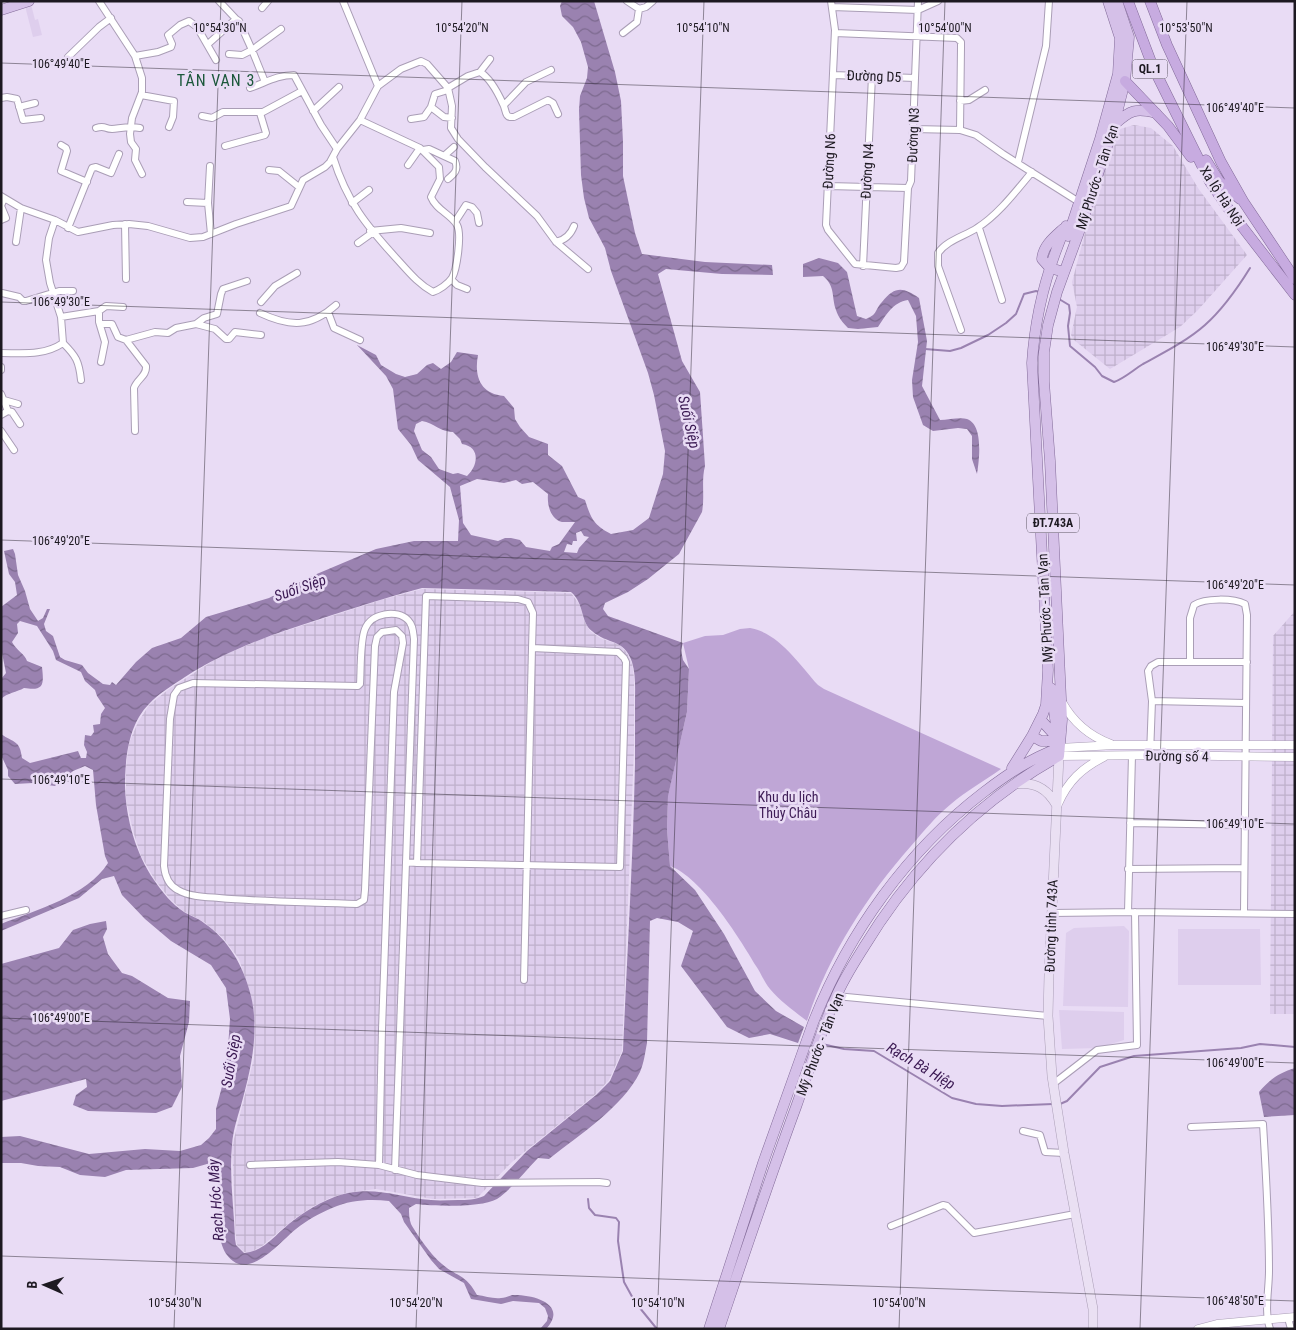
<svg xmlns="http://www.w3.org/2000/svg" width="1296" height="1330" font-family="'Roboto Condensed',sans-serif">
<defs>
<pattern id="industrial-grid" width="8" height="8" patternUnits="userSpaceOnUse" patternTransform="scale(1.25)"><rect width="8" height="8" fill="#deceed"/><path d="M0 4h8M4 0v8" fill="none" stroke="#beb0cb"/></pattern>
<pattern id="water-waves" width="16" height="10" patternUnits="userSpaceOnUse" patternTransform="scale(1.25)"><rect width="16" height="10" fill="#9a82b0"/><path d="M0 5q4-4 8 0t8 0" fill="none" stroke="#7d6a8f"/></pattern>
</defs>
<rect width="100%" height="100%" fill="#e9dcf5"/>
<path fill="#deceed" d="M31 4 35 20 38 19 42 35 33 37 25 6Z
M1124 926 1129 931 1128 1007 1063 1006 1066 933 1074 928Z
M1178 929H1260L1261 985H1178Z
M1059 1010 1124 1012V1040L1098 1048 1062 1049Z"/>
<path fill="url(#industrial-grid)" d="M1134 125 1151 128 1173 146 1198 188 1247 255 1198 310 1180 327 1110 369 1074 340 1071 335 1077 307 1072 282 1090 214 1115 137 1120 129Z
M422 589 571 593 580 605 584 620 590 631 600 638 620 645 627 653 632 663 634 678V749L622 1051 609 1080 596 1094 512 1162 477 1198 433 1199 376 1189 346 1193 330 1198 312 1207 293 1220 262 1246 251 1252H244L237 1245 236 1239 232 1147 254 1058 255 1025 251 995 239 959 223 938 204 922 183 911 170 899 155 880 141 856 133 831 126 800V767L129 743 138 722 149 705 169 689 219 657 264 638 381 600Z
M1295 611V1014H1270L1273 636Z"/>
<path fill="#bfa6d6" d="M750 628C779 633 799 664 818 685L824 689 1001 769C984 781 966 791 951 804 936 816 924 831 911 846 866 897 828 956 807 1021 794 1011 781 1002 770 989 764 982 761 973 756 966 739 937 701 877 670 866L667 829 668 795 687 712 689 669 683 643 705 636 723 635 740 629Z"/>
<path fill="url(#water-waves)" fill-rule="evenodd" d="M562 1H594L615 72 621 101 623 142V176L635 233 642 254 705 262 772 265 773 275 722 274 666 269 658 274 682 361 700 392 705 466C701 481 705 497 702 512L679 554 648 579 628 592 605 603 603 609 608 616 683 643 681 650 683 660 689 669 687 712 668 796 667 829 670 866 695 890 724 934 755 991 776 1011 804 1027 798 1043 770 1034 749 1038 727 1027 681 966 693 931 678 922 657 918 650 921 647 1043C645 1053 644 1063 640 1072 623 1107 579 1135 549 1159L538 1158C525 1171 512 1189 497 1199 480 1208 435 1206 416 1204L409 1208C409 1213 409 1219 411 1224 417 1235 432 1256 442 1264 458 1278 465 1273 477 1295 485 1296 493 1299 501 1298 505 1298 509 1296 512 1295 533 1294 569 1304 546 1329H540L547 1321 548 1316 545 1308 539 1303 513 1301 501 1304 471 1299 464 1283 439 1269 431 1260 404 1222 401 1214 389 1201C369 1199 351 1200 332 1208 320 1213 307 1220 296 1229 282 1240 253 1276 233 1261 208 1242 227 1198 215 1173 213 1170 210 1167 207 1164L193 1168 126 1170 105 1177 80 1175 60 1167 38 1166 21 1163H1V1137L20 1136 89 1154 145 1149 180 1151 201 1145 209 1138 216 1129V1109L224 1079 228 1048 230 1019 226 988 211 965 171 941 145 919 122 895 114 876 102 879 79 898 1 931V924C36 910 87 896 108 863L105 856 96 805 93 770 85 766 73 771 63 781 55 786 33 783 15 784 8 776V770L1 755V734C14 743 20 740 22 758L30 763 78 751 81 758H86L87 752 84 745 85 735 91 736 94 732 93 725 100 724 101 714 105 708 97 696 95 690 85 681 81 672 56 660 53 651 37 626 20 621 17 624 18 633 12 642C16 650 25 654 27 661L42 667C44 685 44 691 24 688 17 692 7 693 1 699V679L6 673 1 648V607L17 595 15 582 9 574 4 551 13 549 15 554 18 575 25 591 30 609 38 621 43 618 47 609H50L44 624 46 631 53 636 60 657 65 660 82 665 88 673 103 684 110 685 112 682 116 685 136 662 152 648 181 638 206 617 269 598 312 576 376 549 414 541H458L459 520 450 487 418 460 411 445 398 429 393 389 386 376 357 345 376 355 381 365 396 374 405 377 417 374 427 365 433 363 441 369 451 362 457 352 478 355C474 376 480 394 504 396L514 408 515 419 520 427 529 437 548 444V455L562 466 578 497 585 500C591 519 594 525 611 534L633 530 649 518 663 474 665 451 654 395 648 373 611 271 605 248 589 218 584 198 581 175 579 110 580 96 587 78 588 67 581 42 573 27 562 16 560 6ZM422 421C434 423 440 432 453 432L460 439 462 444C481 447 478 466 467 476L458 473 453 474 439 469 431 457 422 450 414 431 416 424ZM477 479 504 483 516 480 522 484 533 482 548 494C547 504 550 519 562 522 566 522 571 522 575 522L559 544 552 547 550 551 526 547 520 540 511 538H505L498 541 471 535 463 523 460 486ZM581 531 584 536 589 537 579 548 577 553 564 552 567 544 572 545 573 541H577L576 533ZM422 588 571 592C585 604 580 622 592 631 608 645 624 638 632 662 636 675 635 690 635 703 635 723 635 744 635 764 633 860 627 956 623 1051L610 1081 596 1095 527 1151 484 1196C475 1200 467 1200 458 1200 449 1200 440 1201 431 1200 402 1198 379 1187 348 1193 329 1197 310 1208 294 1220 278 1231 265 1252 244 1253L236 1245 235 1239C234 1208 229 1176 232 1145 233 1129 239 1113 243 1098 252 1065 259 1030 251 996 244 967 229 940 204 923 198 918 191 916 184 912 173 905 162 892 154 880 136 854 126 819 125 787 125 759 128 725 149 704 159 693 173 685 185 677 227 650 273 634 320 619 354 608 388 597 422 588Z
M819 258 838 263 847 272 857 316 866 319C878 314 874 311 882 302 895 286 903 287 919 298L927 341 922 386 940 420C948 420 960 417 967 419 984 425 979 461 977 474L972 459V436L967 429 958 428 933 431 923 425 913 397 912 380 918 342 916 316 908 300C893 302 886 315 878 327L858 329 848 328C843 323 838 317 836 310 831 296 836 287 823 276L803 277V264Z
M106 921 107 929 103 937 108 954 122 973 132 976 168 998 190 1001 189 1022 180 1056 182 1087 172 1107 156 1113 88 1111 73 1105 76 1095 87 1087 86 1079 1 1101V964L59 948 73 930 90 924Z
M1295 1068V1115L1264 1117 1259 1092C1270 1079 1279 1073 1295 1068Z"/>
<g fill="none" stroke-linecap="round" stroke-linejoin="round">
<path stroke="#9a82b0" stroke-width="2" d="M1059 299 1069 305 1070 313 1068 326 1070 346 1095 367 1102 376 1114 382C1125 378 1133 370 1143 364 1163 353 1187 341 1205 325 1223 309 1237 289 1250 268
M925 349 950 351 961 348 988 335 1006 323 1016 314 1024 294 1036 291 1040 292
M822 1044 844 1049 874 1051 952 1098 976 1104 1002 1106 1053 1104
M1060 1104 1067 1101 1100 1067 1134 1056 1241 1048 1260 1044 1295 1047
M588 1199 589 1208 595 1215 616 1218 619 1222 618 1241 624 1282 635 1302 657 1329"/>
<g stroke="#aa9eb6" stroke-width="8">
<path id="minor" d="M99 1 135 56 142 78V92L132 118 130 134 131 142 136 149 135 160 142 174
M219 1 236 19
M343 1 378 86
M627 1 639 9 646 7 653 1
M831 1 835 30 826 225 828 230 855 264 896 268 901 267 904 262 908 188 911 181 918 1
M832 7 918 10 938 1
M262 8 268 1
M623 33 637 22 639 9
M835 33 957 38 961 42V47L960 130
M208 44 236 19 239 21 252 50 281 29
M229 54 242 55 252 50 265 82
M135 56 158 52 171 47 172 44 168 35 180 25 189 21 197 27 216 60
M68 57 99 27 111 18
M480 72 490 59
M833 75 915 78
M250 88C265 83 277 75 294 75L321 125 337 149
M448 88 468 76 480 72C490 78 498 93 503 104 505 107 505 112 507 115 509 118 511 117 514 117L548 100 553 103 558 114
M141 95 174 101 173 117 169 127
M1 98 7 97 17 99 23 120 41 118
M960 101 969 100 985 90
M504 105 526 82 551 70
M19 107 35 103
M431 107 444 117 452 118
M313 111 339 87
M202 116 212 118 223 112H263L302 91
M411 119 424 117 431 107 435 94 448 90
M96 128C106 125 104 129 112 129 122 128 130 126 140 128
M913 129 960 130 976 135 1003 154 1079 202
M61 145 66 148 67 151 61 171 87 182
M225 146 265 135 266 133 260 113
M423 150 429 149 455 161C459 170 454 174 448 179
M445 155 454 147
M333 157C347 202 366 225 396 258 408 271 418 284 433 292 439 290 448 284 452 278 457 269 462 234 457 225 451 214 436 210 431 197L440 179 439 167 420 148 360 120
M1018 162 1046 46 1049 1
M408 165 420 148
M210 166 208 203 211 234
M269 170 279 171 299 187
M828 186 908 188
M1 196 21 208 55 220 78 232 113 225 129 224 148 226 190 238 203 237 236 224 291 206 303 180 325 167 330 162 337 149 360 120 378 86 401 69 421 61 427 64 448 88 452 106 451 128 458 139 485 167 537 216 556 242 588 269
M187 202 208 203
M352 203 369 190
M1 220 6 218 1 206 4 198
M55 220 49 238 46 260 50 283 61 317 63 343C76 356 79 361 81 380
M455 222 466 205 472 207 477 213 479 223
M125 224 126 279
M68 228 92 168 96 167 111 173 119 154
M979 228 1002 300
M370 231 401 228 430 233
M16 242 21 208
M556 242C565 240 571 234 574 226
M358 243 372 233
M863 266 872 76
M451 279 457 285 467 289
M2 293 19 297 23 301H26L59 291H73
M261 302 275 286 297 273
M99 311V322L105 342 101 362
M328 312 334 328 360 340
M260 313C290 327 310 328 336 305
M61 317 99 311 106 306 123 307
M101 324H112L118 337 126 340 155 332 168 333 176 328 196 324 215 329 226 339H229L235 332 261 335
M196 324 204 318 217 314 221 294 223 289 247 281
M961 330 938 266V253C947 240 965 236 977 228 998 215 1016 191 1032 172
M126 340 146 366C147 376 137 379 134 388L135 431
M1 353C22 353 44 356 63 343
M1 367V370
M1 394 8 411 1 415
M4 400 18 404
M8 411 12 412 20 424
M1 431 14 450
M1190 662V618L1194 605C1205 598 1233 598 1245 604L1247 615 1244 912
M1152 701 1246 703
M1150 755 1152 701 1148 671 1151 666 1158 662H1247
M1130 823 1245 825
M406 862 417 863 620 867 626 662 624 658 618 652 532 648 524 980
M417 863 426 596 518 599 528 602 533 613 532 648
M1128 869 1244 868
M1128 912 1132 755
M1051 913 1135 912 1295 914
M1 916 26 910
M836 996 1048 1016
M1053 1084 1097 1050 1137 1045 1135 912
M1191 1127 1263 1124C1266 1173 1269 1222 1269 1271 1269 1290 1264 1311 1270 1329
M1023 1131 1040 1135 1045 1152 1064 1153
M250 1165 338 1162 379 1165 417 1175 482 1183 599 1182 607 1183
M379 1165 382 1029 394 692 403 643 402 636 396 630 382 632 377 637 375 646 365 890 364 900 357 904C311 902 265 902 219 898 206 897 190 897 178 890 168 885 165 876 164 866L170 719 174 695 179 688 193 683 358 686 360 684C361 670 360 641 365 629 371 613 397 609 408 620 413 625 413 632 414 639L395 1170
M891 1226 943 1205 947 1206 974 1233 1075 1214
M1288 1318 1291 1329"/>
</g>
<g stroke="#aa9eb6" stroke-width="9">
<path id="tertiary" d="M1062 702C1073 722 1089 736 1111 744
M1059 748 1115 745H1295
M1059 756 1150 755 1295 757
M1058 804C1068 781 1082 768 1104 757
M1198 1329 1217 1324 1295 1317"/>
</g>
<g stroke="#aa9eb6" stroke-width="10">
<path id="secondary" d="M1059 756 1049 975 1048 1016 1052 1076 1064 1153 1093 1309V1329
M1015 784C1035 781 1048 789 1057 806"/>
</g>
<g stroke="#826a98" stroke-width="11">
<path id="primary" d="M1 10 29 1
M1115 124C1130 110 1136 108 1156 113
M1063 229C1053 238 1043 246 1042 259L1050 268 1064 272
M1068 236 1100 139 1118 74 1120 38 1108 1
M1051 688 1057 733
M1041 720 1059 740
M1032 736 1041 741H1059
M1012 768 1032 736 1043 714 1046 705 1048 670 1032 363C1035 316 1047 269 1066 226
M709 1329 763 1163 813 1023C848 933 908 850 984 792 1009 773 1030 759 1059 748
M719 1329C744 1255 769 1180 796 1107 809 1071 820 1032 836 997 843 980 854 963 864 947 912 868 977 802 1059 756L1062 720 1050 461 1044 382V352L1048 325 1057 292 1079 232 1114 125 1125 81 1129 37 1117 1"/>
</g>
<g stroke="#826a98" stroke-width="11">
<path id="trunk" d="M1128 1 1153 67 1210 182 1230 211 1295 295
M1150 1 1167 45 1221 162 1243 201 1295 279
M1125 81 1168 126 1191 157
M1206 160 1219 181 1240 199"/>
</g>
<use href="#minor" stroke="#fff" stroke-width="6"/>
<use href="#tertiary" stroke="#fff" stroke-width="8"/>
<use href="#secondary" stroke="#eae0f3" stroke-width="9"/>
<use href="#primary" stroke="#d5c0e8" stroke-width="10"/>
<use href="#trunk" stroke="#c7abe0" stroke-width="10"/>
</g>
<path fill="none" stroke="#1d1921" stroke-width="1" stroke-opacity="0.45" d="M1 63 1295 108M1 302 1295 347M1 540 1295 585M1 779 1295 824M1 1018 1295 1063M1 1256 1295 1301M174 1329 221 1M416 1329 462 1M657 1329 704 1M899 1329 945 1M1140 1329 1187 1"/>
<g text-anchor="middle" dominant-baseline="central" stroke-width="5" stroke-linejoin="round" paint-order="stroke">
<g fill="#e9dcf5" stroke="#5a5461" stroke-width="1">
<rect x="1132.5" y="59.5" width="35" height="19" rx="4"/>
<rect x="1027" y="513.5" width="52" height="19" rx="4"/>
</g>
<g font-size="12" font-weight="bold" fill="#1d1921">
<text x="1150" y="69">QL.1</text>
<text x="1053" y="523">ĐT.743A</text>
</g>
<g font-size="14" fill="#1d1921" stroke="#e9dcf5">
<text transform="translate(874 76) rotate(2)">Đường D5</text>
<text transform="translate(913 135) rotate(-88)">Đường N3</text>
<text transform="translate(829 161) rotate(-87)">Đường N6</text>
<text transform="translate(867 171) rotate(-87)">Đường N4</text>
<text transform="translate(1097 177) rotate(-72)">Mỹ Phước - Tân Vạn</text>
<text transform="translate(1222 196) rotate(57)">Xa lộ Hà Nội</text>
<text transform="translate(1045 608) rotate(-93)">Mỹ Phước - Tân Vạn</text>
<text transform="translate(1177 756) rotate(1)">Đường số 4</text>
<text transform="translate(1051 926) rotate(-88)">Đường tỉnh 743A</text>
<text transform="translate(820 1044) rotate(-69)">Mỹ Phước - Tân Vạn</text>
</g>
<g font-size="14" fill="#3d1b55" stroke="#e9dcf5">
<text x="788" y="797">Khu du lịch<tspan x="788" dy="16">Thủy Châu</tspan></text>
</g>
<g font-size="15" font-style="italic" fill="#391751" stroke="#e9dcf5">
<text transform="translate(689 422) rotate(77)">Suối Siệp</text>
<text transform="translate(300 588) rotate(-19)">Suối Siệp</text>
<text transform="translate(231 1061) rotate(-80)">Suối Siệp</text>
<text transform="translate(921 1066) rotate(31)">Rạch Bà Hiệp</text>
<text transform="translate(216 1200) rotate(-94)">Rạch Hóc Mây</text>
</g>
<g font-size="16" letter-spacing="1" fill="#1c583b" stroke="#e9dcf5">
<text x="216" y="80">TÂN VẠN 3</text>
</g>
</g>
<g font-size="12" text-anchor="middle" fill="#1d1921" stroke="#e9dcf5" stroke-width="5" stroke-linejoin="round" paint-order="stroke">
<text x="220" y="32">10°54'30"N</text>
<text x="462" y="32">10°54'20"N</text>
<text x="703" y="32">10°54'10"N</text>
<text x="945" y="32">10°54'00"N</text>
<text x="1186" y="32">10°53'50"N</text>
<text x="61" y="68">106°49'40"E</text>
<text x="1235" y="112">106°49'40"E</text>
<text x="61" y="306">106°49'30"E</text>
<text x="1235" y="351">106°49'30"E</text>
<text x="61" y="545">106°49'20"E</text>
<text x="1235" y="589">106°49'20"E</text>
<text x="61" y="784">106°49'10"E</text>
<text x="1235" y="828">106°49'10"E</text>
<text x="61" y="1022">106°49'00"E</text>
<text x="1235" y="1067">106°49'00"E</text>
<text x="1235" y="1305">106°48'50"E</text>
<text x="175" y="1307">10°54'30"N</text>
<text x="416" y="1307">10°54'20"N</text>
<text x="658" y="1307">10°54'10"N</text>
<text x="899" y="1307">10°54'00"N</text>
</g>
<rect width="1296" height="1330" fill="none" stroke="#1d1921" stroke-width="5"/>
<g transform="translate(45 1285) rotate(272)" stroke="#e9dcf5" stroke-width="4" paint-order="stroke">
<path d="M0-4L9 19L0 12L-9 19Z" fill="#1d1921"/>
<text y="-8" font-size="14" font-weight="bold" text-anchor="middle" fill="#1d1921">B</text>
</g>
</svg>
